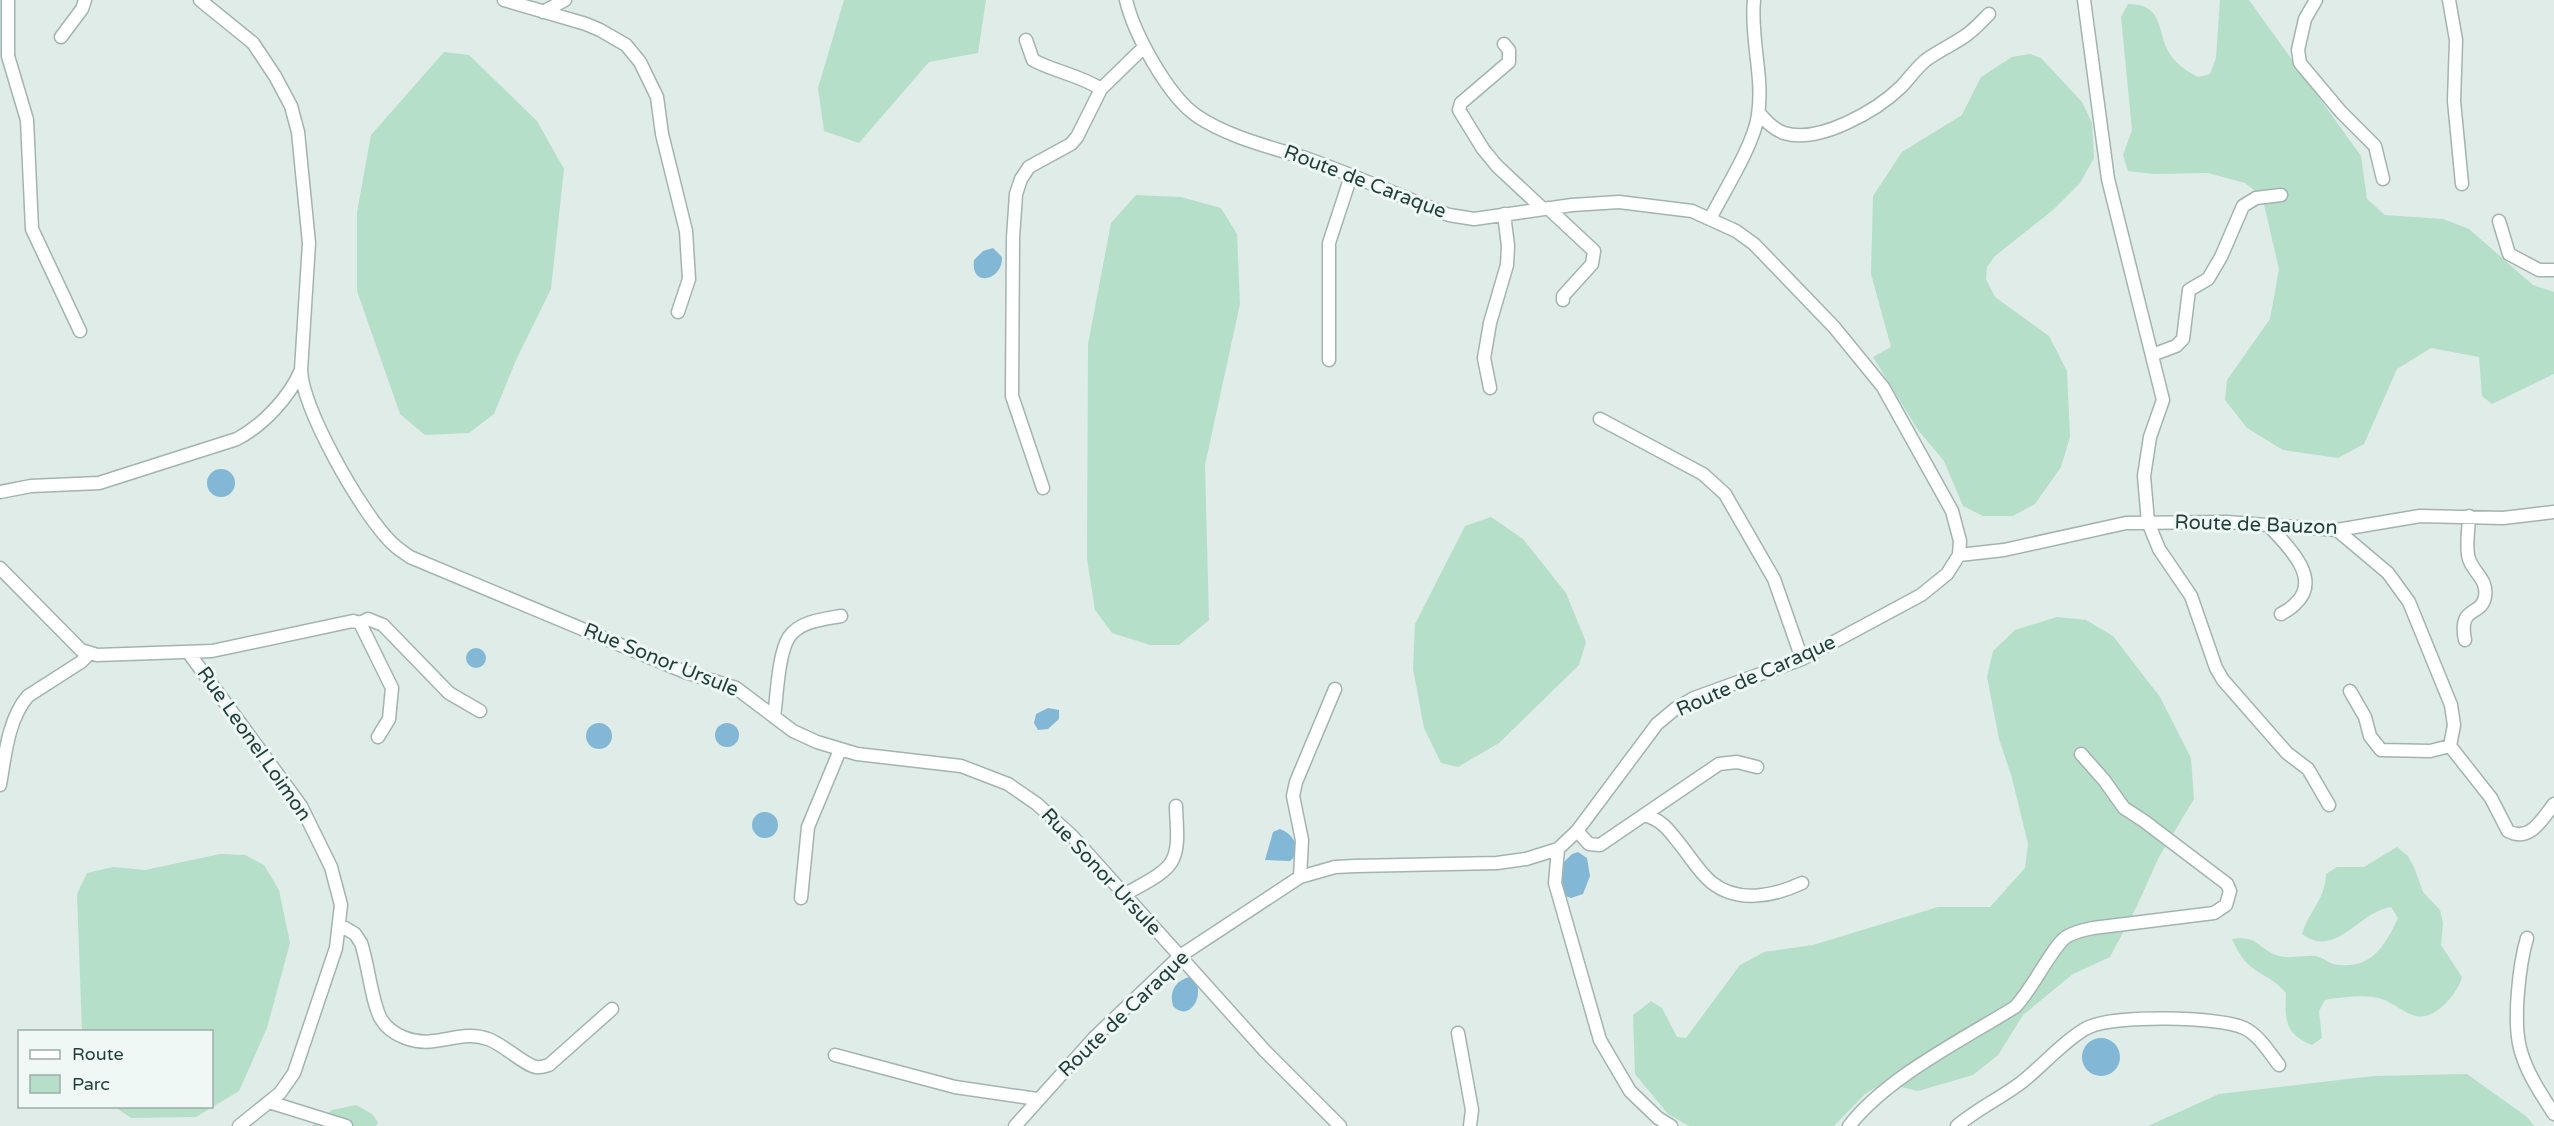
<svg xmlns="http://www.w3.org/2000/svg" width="2554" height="1126" font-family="'Varela Round',sans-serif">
<rect width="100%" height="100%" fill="#dfece8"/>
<path fill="#b6dfc9" d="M844 0H986L978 53 929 62 859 143 824 131 818 88Z
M2220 0H2249L2361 156 2367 199 2385 215 2443 219 2469 229 2533 285 2554 292V374L2492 404 2482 396 2479 357 2431 348 2397 369 2364 444 2338 458 2283 450 2247 428 2225 400 2227 380 2270 319 2279 269 2262 196 2245 183 2208 173 2154 174 2128 171 2123 155 2132 130 2121 17 2128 4C2162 4 2157 27 2167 49 2173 62 2186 71 2198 77L2210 74 2216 58Z
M444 52 469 55 537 121 564 169 551 289 516 360 494 414 469 433 425 435 400 414 357 291V212L371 135Z
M2030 54 2041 58 2082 102 2092 123 2094 158 2080 183 2053 210 1995 256 1987 267 1986 279 1995 297 2049 336 2067 371 2070 437 2061 467 2035 504 2013 516H1983L1963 506 1944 461 1918 430 1873 357 1891 347 1871 274 1873 196 1902 152 1962 115 1981 77 2012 57Z
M1136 195 1181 197 1221 208 1237 234 1240 304 1205 465 1209 620 1179 645H1150L1112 633 1095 610 1087 559 1088 344 1111 223Z
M1491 517 1523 539 1566 593 1586 642 1579 665 1499 743 1458 767 1441 763 1424 728 1413 669 1415 624 1465 526Z
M2057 617 2086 620 2113 636 2160 697 2191 758 2194 799 2159 857 2136 908 2110 957 2073 974 2023 1015 1998 1055 1973 1075 1918 1091 1883 1083 1865 1094 1834 1126H1689L1668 1114 1635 1074 1633 1015 1651 1001 1662 1008 1677 1037 1686 1038 1740 965 1764 952 1813 945 1938 907H1990L2025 868 2028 844 2012 778 1999 739 1987 677 1993 651 2015 630Z
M2397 847 2408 856 2414 867 2423 892 2440 910 2443 923 2441 945 2462 977C2458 993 2435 1021 2416 1016 2403 1013 2394 1003 2382 999 2366 994 2342 997 2325 1000L2319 1011 2322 1038 2312 1045C2284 1033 2285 1020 2286 993 2264 968 2249 978 2232 939 2259 935 2257 949 2279 956 2290 959 2304 955 2316 956 2322 957 2327 962 2333 964 2370 971 2384 948 2398 918L2391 907C2356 913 2337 959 2302 934 2309 910 2325 901 2326 874L2337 867H2364Z
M220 854 245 855 264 865 279 890 290 943 267 1028 239 1091 196 1117 131 1118 115 1107 212 1106V1032L82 1031 77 894 87 873 113 867 145 870Z
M2467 1074 2527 1117 2534 1126H2148L2219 1094 2373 1076Z
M356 1105 372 1114 378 1122 376 1126H312L332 1110Z"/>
<path fill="#82b8d5" d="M993 248 1002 257C1003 281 970 288 974 260L983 251Z
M207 483a14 14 0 1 1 28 0a14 14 0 1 1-28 0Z
M466 658a10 10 0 1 1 20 0a10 10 0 1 1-20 0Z
M1048 708 1059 710V719L1048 729 1038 730 1034 723 1036 714Z
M586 736a13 13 0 1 1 26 0a13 13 0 1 1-26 0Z
M715 735a12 12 0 1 1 24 0a12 12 0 1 1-24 0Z
M752 825a13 13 0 1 1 26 0a13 13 0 1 1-26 0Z
M1280 829C1294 834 1303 850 1290 861L1265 860 1273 832Z
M1578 852 1587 858 1590 876 1583 894 1571 898 1563 895 1559 884 1561 865 1572 854Z
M1189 977 1194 978C1206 996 1189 1023 1173 1006 1169 992 1175 981 1189 977Z
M2082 1057a19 19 0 1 1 38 0a19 19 0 1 1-38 0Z"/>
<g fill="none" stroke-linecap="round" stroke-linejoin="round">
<g stroke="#a2b4b1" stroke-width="15">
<path id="minor" d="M8 0V56L27 120 32 229 80 331
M504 0 586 24 600 30 626 45 640 62 657 97 662 134 686 231 689 279 678 312
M2084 0 2108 179 2163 400 2150 437 2144 476 2148 522 2159 549 2191 596 2216 668 2223 680 2287 753 2308 769 2329 805
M2316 0 2305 19 2298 50 2300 63 2341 112 2375 146 2383 179
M2449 0 2456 40 2454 101 2462 184
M543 12 565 0
M61 37 82 9 85 0
M1026 40 1033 60C1055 72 1080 75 1101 89L1077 137 1071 144 1029 167 1021 179 1016 194 1013 238 1012 396 1043 488
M1504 44 1509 50V62L1461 103 1459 110 1483 149 1497 166 1543 209
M1101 89 1144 47
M1759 113C1766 121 1773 129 1784 133 1819 144 1876 111 1901 87 1909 79 1916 68 1926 60 1938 51 1952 45 1965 36 1974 30 1981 22 1989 14
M1548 208 1594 251 1592 264 1563 296V300
M1710 219C1724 191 1754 145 1758 115 1764 77 1750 38 1754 0
M2499 221 2509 254 2539 270H2554
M2152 355 2176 346 2183 339 2189 290 2208 279 2221 257 2243 206 2256 198 2281 195
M1329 360V243L1351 176
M301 370C303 410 360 510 389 540 395 547 403 552 410 557L685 672 736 688 793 731 817 742 857 754 961 766 1008 784 1037 804 1072 836 1265 1051 1340 1126
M1490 388 1484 358 1490 323 1507 265 1508 246 1504 214
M1600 419 1703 474 1725 494 1774 579 1802 659
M0 492 31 486 99 483 237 439C263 425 289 398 301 370L309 243 298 132 291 106 275 76 253 43 200 0
M2268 525C2285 543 2323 578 2296 603 2292 608 2286 611 2281 614
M2337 530 2388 573 2409 602 2451 705 2454 725 2450 746
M1959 555 2004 550 2126 523 2226 522 2337 530 2420 516 2503 518 2554 512
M0 568 81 650 97 655 212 651 353 621 360 623 392 688 389 719 378 737
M360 623 368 619 383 625 449 693 480 711
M2465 640C2458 605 2481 617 2485 597 2488 579 2474 574 2469 559 2465 547 2469 528 2469 516
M188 652 301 806 331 867 341 905 336 948 294 1073 280 1093 239 1126
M2350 691 2365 717 2370 736 2381 750 2430 751 2450 746 2491 798 2508 831C2530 843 2542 819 2554 804
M774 717C777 696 778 654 789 637 800 621 824 619 841 616
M0 785C5 756 8 719 28 696L81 662 89 654
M1644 815 1719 764 1737 762 1757 767
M1577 831 1589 844 1600 845 1644 815C1662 820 1668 829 1679 843 1689 855 1699 872 1711 882 1738 904 1774 896 1802 883
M1558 849 1555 883 1600 1040 1630 1091 1658 1118 1671 1126
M1300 877 1302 840 1293 796 1296 782 1335 689
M1124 895C1138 886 1166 875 1173 859 1180 844 1176 822 1176 806
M801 898 808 827 840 750
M340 925 355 934 361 943C368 963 372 1004 381 1019 391 1036 415 1044 434 1041 453 1039 469 1032 488 1039 503 1044 524 1065 536 1067 540 1068 545 1066 549 1065L612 1009
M2527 938C2519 965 2513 1021 2520 1048 2526 1072 2541 1094 2554 1114
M1458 1033 1472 1110 1470 1126
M835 1055 955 1087 1037 1099
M269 1102 346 1126
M1015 1126 1095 1037 1180 956 1300 877 1335 867 1355 866 1497 863 1526 859 1558 849 1577 831 1657 724 1675 709 1694 698 1802 659 1921 595 1947 574 1959 555 1960 541 1952 511 1883 387 1834 327 1754 244 1736 231 1692 211 1619 202 1572 205 1474 219 1449 215C1402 197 1356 176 1308 159 1271 147 1230 138 1197 116 1168 96 1134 34 1126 0
M1849 1126C1887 1077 1962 1040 2015 1007 2032 990 2052 947 2066 937 2074 932 2083 930 2093 928L2214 913 2226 905 2230 891 2227 884 2144 821 2124 808 2104 780 2081 754
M1957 1126C1977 1109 2001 1098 2022 1082 2041 1067 2069 1036 2089 1027 2116 1015 2217 1016 2244 1028 2259 1035 2269 1052 2279 1065"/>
</g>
<use href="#minor" stroke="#fff" stroke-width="12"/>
</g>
<g text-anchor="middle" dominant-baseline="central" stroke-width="6" stroke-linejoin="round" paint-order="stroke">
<g font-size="20" fill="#1f3d3b" stroke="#f0f8f5">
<text transform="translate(1365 182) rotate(21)">Route de Caraque</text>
<text transform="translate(2256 525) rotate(2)">Route de Bauzon</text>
<text transform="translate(661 660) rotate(22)">Rue Sonor Ursule</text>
<text transform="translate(1756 676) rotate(-24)">Route de Caraque</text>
<text transform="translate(254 744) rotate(55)">Rue Leonel Loimon</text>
<text transform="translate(1101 872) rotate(47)">Rue Sonor Ursule</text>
<text transform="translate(1124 1014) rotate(-44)">Route de Caraque</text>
</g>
</g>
<rect x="18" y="1030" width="195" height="78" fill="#f0f8f5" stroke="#9cadab" stroke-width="1.5"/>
<rect x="30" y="1050" width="30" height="9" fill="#ffffff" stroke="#9cadab" stroke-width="1.5"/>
<text x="72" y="1060" font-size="18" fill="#1f3d3b">Route</text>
<rect x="30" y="1075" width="30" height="18" fill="#b6dfc9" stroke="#9cadab" stroke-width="1.5"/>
<text x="72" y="1090" font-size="18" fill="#1f3d3b">Parc</text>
</svg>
